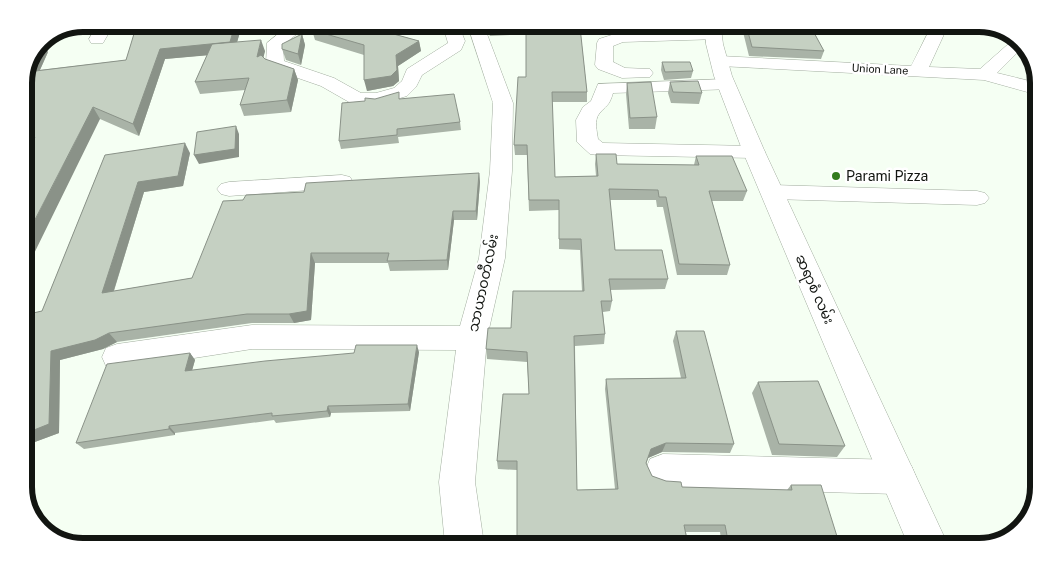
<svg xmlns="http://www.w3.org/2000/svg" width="1062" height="571" font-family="'Public Sans','Noto Sans Myanmar',sans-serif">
<rect width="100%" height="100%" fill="#f5fff3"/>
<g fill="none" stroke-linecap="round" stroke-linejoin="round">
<g stroke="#a2ad9f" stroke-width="1">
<path id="minor" d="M98 24H114L103 43H91L89 39Z
M289 25H308L283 45 284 61 334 78 361 93H376L394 88 402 81 407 69 448 43 443 26H459L465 41 461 50 422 75 416 87 407 96 376 105 349 102 321 86 269 68 266 64 267 43Z
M468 26H484L513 103 512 171 505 258 487 338 475 482 484 544H445L439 482 456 350 252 349 117 370 106 366 102 357 106 348 117 344 252 325 460 326 479 258 490 171 493 103Z
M930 29 946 30 929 67 980 69 1015 38 1024 46 997 73 1038 83V95L984 80 720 66 714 65 711 61 714 57 720 56 911 66Z
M713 31 719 33 721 36 719 39 623 42 613 46V62L625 68 650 69 653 73 650 77 622 78 598 69 595 65 597 43 599 39 621 32Z
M726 79 733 81 735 85 733 89 613 93C609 107 606 105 599 114 594 120 597 132 598 139L603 143 754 146 762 147 765 152 762 157 754 158 598 155 590 154 577 142 576 120 583 107 591 101 598 84Z
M342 175 350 177 353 182 350 187 229 196 221 194 217 189 221 184 229 182Z
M772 185 977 191 985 193 989 198 985 203 977 205 772 199 764 197 760 192 764 187Z
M663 454 898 460 911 465 916 477 911 489 898 494 663 488 650 483 645 471 650 459Z"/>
</g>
<g stroke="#a2ad9f" stroke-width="1">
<path id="major" d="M705 28H721L723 44 732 76 765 152 949 547H909L743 152 714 76 706 44Z"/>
</g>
<use href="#minor" fill="#fff" fill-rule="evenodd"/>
<use href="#major" fill="#fff" fill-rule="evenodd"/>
</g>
<path fill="#a9b3a7" d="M116 24 242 25 237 42 265 51 263 57 265 59 294 69 298 80 291 112 244 116 240 105 245 90 200 94 195 82 207 55 165 59 139 136 100 119 30 145 25 138 24 80 48 52 40 70 126 60 135 31 120 32Z
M322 25 369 26V27L419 41 421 51 398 66 399 81 393 86 367 91 364 55 315 40 312 30Z
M486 26 580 27 587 92V102H552L555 177 596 176 595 164 596 154 617 164 694 165 696 156 747 191 743 201H712L730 265 727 275H677L663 207H657L656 200H610L615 250 668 279 665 289 610 290 612 301 610 311 603 312 605 334 604 344 575 346 577 490 615 489 605 389 606 379 681 378 673 341 676 331 734 444 730 453 662 452 648 458 646 464 652 476 682 487 787 490 791 485 840 546H722L720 532H686L688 545 517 544V470L498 469 497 461 529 394 527 362 487 359 486 349 511 328 582 291 580 250 559 249V210L529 211 527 155H515L514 145 526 77V34L490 36Z
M742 28 812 29 824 51 821 59 749 56Z
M889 29H912L910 32Z
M302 34 305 45 301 65 286 60 282 49Z
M662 62 693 71 691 78 664 80 661 70Z
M670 82 702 93 699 104 671 103 668 93Z
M627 83 657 117 655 129H629L626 94Z
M375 99H400L460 122 461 130 398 137 399 143 341 149 339 141Z
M190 153 183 186 144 192 114 291 192 278 243 200 304 192 479 173 480 182 477 220H454L448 270 390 271 388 263H315L311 320 294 323H252L117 342 103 349 60 360 59 433 24 446V315L42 311 105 155Z
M419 352 410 411 331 413 330 417 276 423 274 420 175 433V435L84 449 76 443 190 353 195 360 192 370Z
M758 382 845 446 837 457 772 455 752 393Z"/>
<path fill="#8a9288" d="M116 24H140L143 30 120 32Z
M235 25H242L234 53 165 59 139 136 133 124 160 49Z
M302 34 305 45 301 65 298 54Z
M261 40 265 51 261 68 257 57Z
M41 41 48 52 34 83 27 72Z
M419 41 421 51 398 66 399 81 393 86 367 91 364 80 396 55Z
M294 69 298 80 291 112 287 100Z
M93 107 100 119 24 274V241Z
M32 125 40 136 33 150 25 138 24 139V126Z
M236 126 239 134V157L199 164 194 155Z
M185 143 190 153 183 186 144 192 110 303 102 293 138 182Z
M479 173 480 182 477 220 476 211Z
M453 211 454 220 448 270 447 260Z
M311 253 315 263 311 320 294 323 289 314Z
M109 333 117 342 103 349 60 360 59 433 24 446V434L51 351Z
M417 345 419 352 410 411 408 404Z
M190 353 195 360 190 378 185 371Z
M328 406 331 413 330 417 327 411Z
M169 426 175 433V435L169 429Z
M666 443 662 452 648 458 643 472 651 449Z"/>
<path fill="#c5d0c2" stroke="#8a9288" d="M137 24 235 25 230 42 160 49 133 124 93 107 24 241V157L35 137 25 138 32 125 24 126V80L27 72 126 60Z
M322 25 368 26V27L419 41 396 55 397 70 391 76 364 80V45L312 30Z
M526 27H580L587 92H552L555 177 598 176 596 154H616L617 164 699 165 696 156H732L747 191H709L730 265 679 264 666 197H659L658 190 609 189 615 250H662L668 279H609L612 301H601L605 334 574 336 577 490 618 489 606 379 686 378 676 331H704L734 444 666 443 651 449 646 463 652 476 666 481 681 482 682 487 792 490 791 485H821L840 546H729L725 525H684L688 545 528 544V543H517V461H497L503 394H529L527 352 486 349 488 328H511L513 291H584L581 239H559V200H529L527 145H514L518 77H526Z
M747 28 812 29 824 51 752 47Z
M302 34 298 54 282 49V44Z
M261 40 257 57 261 55 265 59 294 69 287 100 240 105 249 78 195 82 212 44Z
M662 62H690L693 71 665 72Z
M698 81 702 93 673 92 670 82Z
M651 82 657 117 630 118 627 83Z
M399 92V99L454 94 460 122 397 129V135L339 141 342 103 365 101V98L375 99Z
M236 126 235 149 194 155 197 132Z
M185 143 178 176 138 182 102 293 192 278 223 201 243 200 246 195 304 192 306 183 479 173 476 211H453L447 260 387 261 389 253H311L307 311 289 314H247L109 333 95 340 51 351 49 424 24 434V315L42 311 105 155Z
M356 345H417L408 404 328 406 327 411 272 416V413L169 426V429L76 443 107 364 190 353 185 371 265 361 354 353Z
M818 381 845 446 779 444 758 382Z"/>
<circle fill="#347b1f" stroke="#fff" stroke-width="2" cx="836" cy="176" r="5"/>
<g text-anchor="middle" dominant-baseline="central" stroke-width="5" stroke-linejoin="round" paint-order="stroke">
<g font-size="11" fill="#121511" stroke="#fff">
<text transform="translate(880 69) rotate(3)">Union Lane</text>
</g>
<g font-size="14" fill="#121511" stroke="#fff" text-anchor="start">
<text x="846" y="176">Parami Pizza</text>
</g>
<g font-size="14" fill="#121511" stroke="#fff">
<text transform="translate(483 283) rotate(-78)">သာယာဝတီလမ်း</text>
<text transform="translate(815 289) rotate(66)">ဆရာစံ လမ်း</text>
</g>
</g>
<path d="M0 0H1062V571H0ZM83 32H979A51 51 0 0 1 1030 83V487A51 51 0 0 1 979 538H83A51 51 0 0 1 32 487V83A51 51 0 0 1 83 32Z" fill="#fff" fill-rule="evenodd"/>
<path fill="none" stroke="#121511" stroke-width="6" d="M83 32H979A51 51 0 0 1 1030 83V487A51 51 0 0 1 979 538H83A51 51 0 0 1 32 487V83A51 51 0 0 1 83 32Z"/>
</svg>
